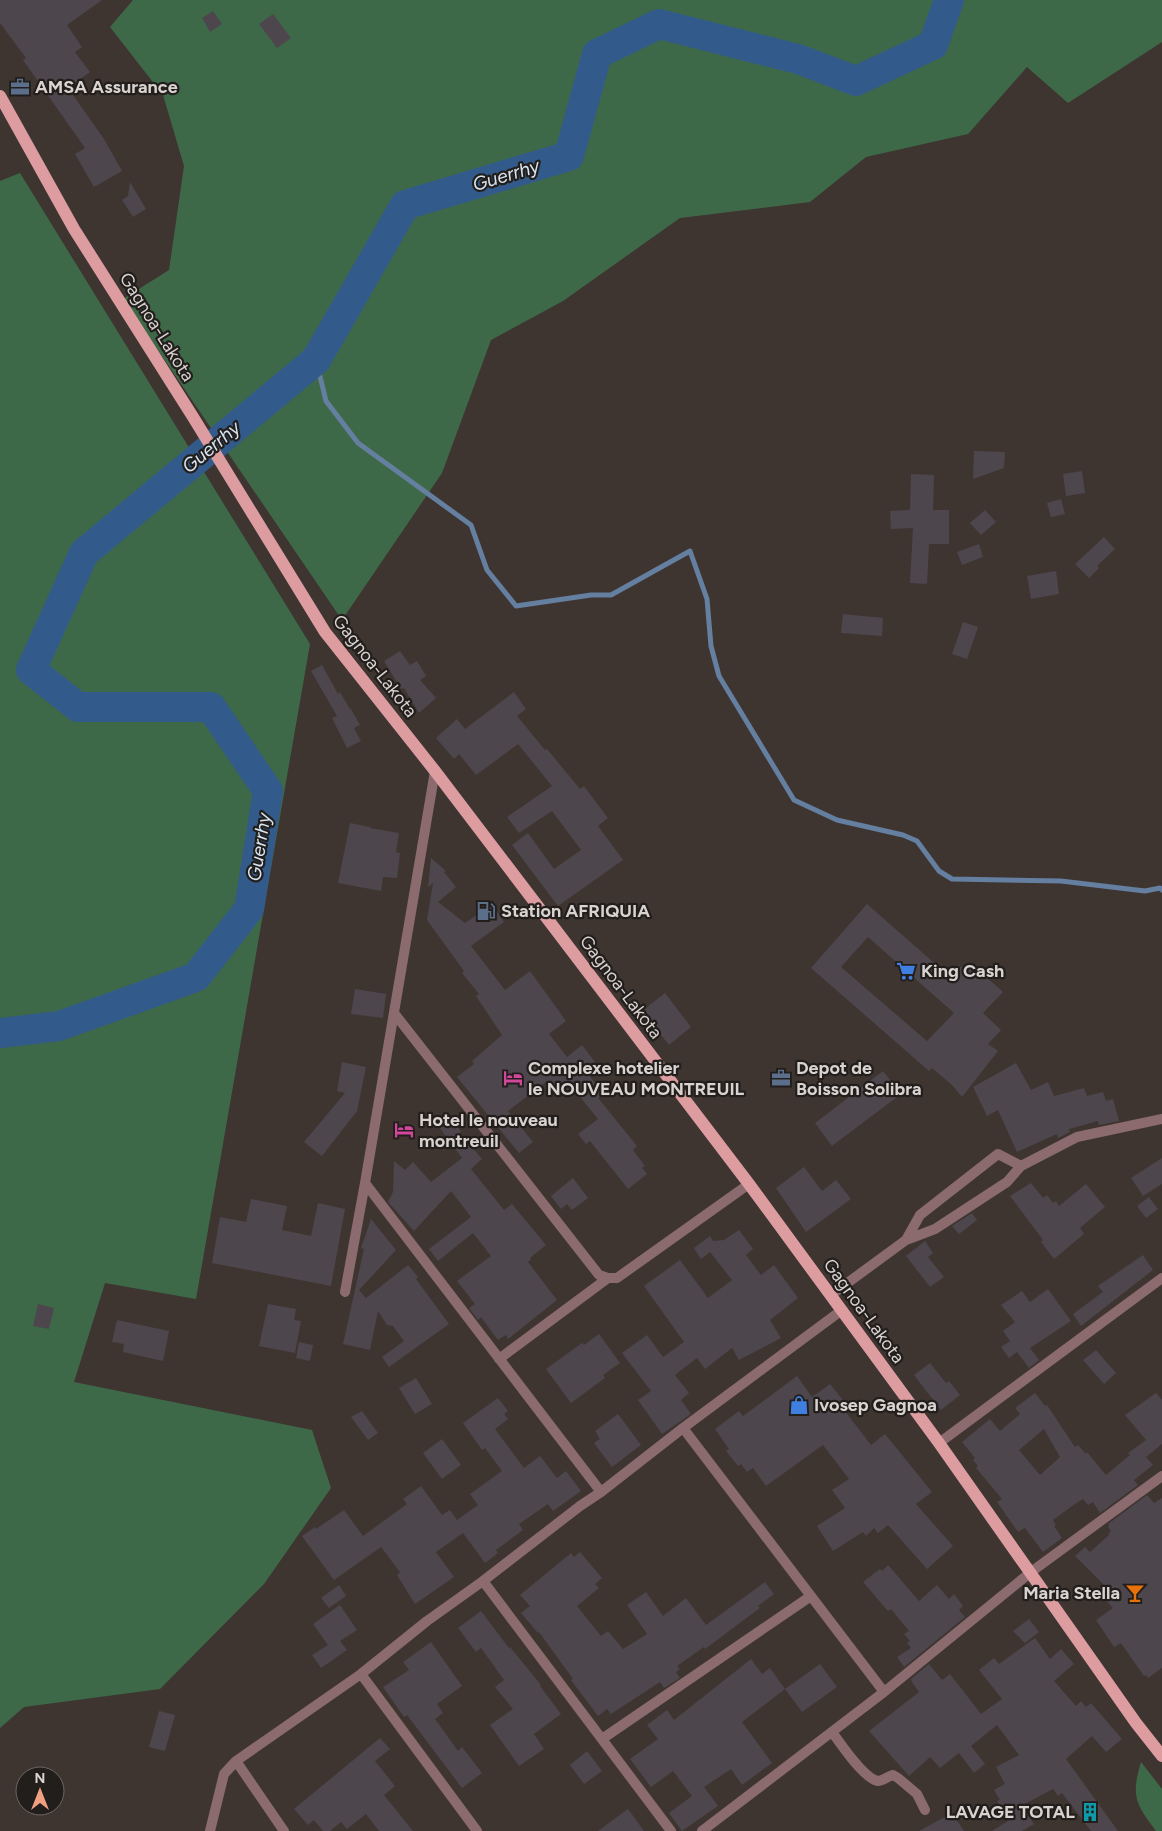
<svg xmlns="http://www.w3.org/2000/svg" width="1162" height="1831" font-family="Figtree,sans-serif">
<rect width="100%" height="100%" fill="#3e3531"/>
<path fill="#3e6949" d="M133 0H1162V42L1068 103 1027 67 968 134 866 157 810 202 680 218 563 301 491 340 442 473 342 620 123 299 169 270 184 166 163 95 110 27Z
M20 173 310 644 196 1299 105 1283 74 1382 312 1430 331 1488 264 1584 160 1689 24 1707 0 1728V181Z
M1141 1762 1162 1789V1831H1156C1135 1803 1131 1796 1141 1762Z"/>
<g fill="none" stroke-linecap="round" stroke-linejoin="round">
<path stroke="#647fa0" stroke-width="5" d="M316 360 326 401 358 443 471 525 487 570 516 606 591 595H611L690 551 707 599 711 646 719 676 794 800 837 820 903 835 917 841 939 871 952 879 1061 881 1145 891 1160 888 1162 890"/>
<path stroke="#325b8b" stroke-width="30" d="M0 1033 59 1026 196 977 249 909 268 791 211 707H78L31 670 84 553 316 360 405 205 569 156 597 54 659 24 798 59 856 81 933 45 949 0"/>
</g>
<path fill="#4d464d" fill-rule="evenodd" d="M0 0H102L67 25 82 47 75 52 90 72 68 88 104 139 122 171 94 187 75 154 85 148 23 60 26 58 0 23Z
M213 11 222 24 210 32 202 18Z
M273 14 291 38 277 48 259 24Z
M130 182 146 209 133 217 122 200 128 196Z
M974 451 1005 452 1004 468 973 479Z
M1082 471 1085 493 1066 496 1063 474Z
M911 474 934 475 933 510H949V544H929L927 584 910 583 913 528 891 529 890 511 910 510Z
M1061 499 1065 514 1051 517 1047 503Z
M985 510 996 522 981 535 970 523Z
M1104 537 1115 549 1097 566 1099 568 1089 578 1075 564Z
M979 544 983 557 962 565 957 552Z
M1056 571 1059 594 1031 599 1027 576Z
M843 614 883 618 882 636 841 633Z
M963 622 978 627 967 659 952 654Z
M400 651 410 665 417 661 426 676 420 680 436 698 419 713 404 688 401 689 384 661Z
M322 665 338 694 340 692 350 709H351L360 725 354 728 361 741 347 748 332 718 337 716 311 671Z
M514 692 526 709 517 716 545 750 547 749 580 789 584 786 608 818 598 826 623 860 558 906 512 845 528 833 554 869 581 850 552 811 519 833 507 817 552 786 518 744 476 775 459 754 454 759 436 738 457 719 465 729Z
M350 823 370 827V828L399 833 396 852 400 853 397 878 383 877 381 891 338 883Z
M431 858 446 871 444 872 456 887 438 902 465 923 492 904 504 922 471 946 505 990 530 971 566 1021 549 1034 567 1057 582 1045 595 1062 584 1070 604 1093 598 1098 637 1146 633 1150 645 1166 642 1168 647 1174 628 1189 590 1141 586 1144 578 1134 598 1119 568 1082 554 1093 546 1082 508 1111 533 1142 519 1153 457 1077 474 1064 472 1061 502 1035 476 996 479 994 462 973 464 971 427 920 433 883 428 887Z
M867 904 949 976 959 965 966 971 972 964 1003 992 983 1013 1001 1030 988 1044 998 1051 962 1097 952 1085 932 1068 929 1071 811 968ZM868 937 954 1013 927 1041 841 967Z
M355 989 386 994 383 1018 351 1014Z
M665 993 691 1027 669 1045 642 1011Z
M342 1062 366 1067 357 1111 322 1156 304 1142 345 1093 337 1091Z
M1016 1063 1031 1090 1048 1082 1054 1096 1084 1088 1087 1096 1103 1092 1106 1101 1113 1099 1119 1121 1099 1125 1098 1121 1069 1129 1070 1132 1058 1138 1057 1134 1017 1152 998 1110 987 1116 973 1087Z
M883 1071 901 1094 832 1146 815 1123Z
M452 1119 461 1132 460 1133 482 1159 471 1169 504 1210 512 1204 546 1245 530 1258 531 1259 528 1262 557 1300 508 1339 506 1335 498 1340 481 1317 478 1320 469 1308 475 1304 457 1281 491 1256 473 1233 438 1261 429 1249 471 1217 451 1191 414 1231 388 1202 393 1192 394 1161 405 1170 413 1162 431 1182 462 1158 440 1128Z
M1162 1158V1184L1143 1196 1131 1178Z
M804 1167 822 1191 836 1180 851 1199 806 1232 776 1188Z
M573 1178 588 1198 572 1210 567 1204 561 1209 551 1196Z
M1031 1183 1043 1198 1047 1195 1053 1203 1056 1201 1059 1206 1086 1184 1105 1207 1080 1228 1084 1234 1054 1259 1041 1242 1043 1240 1010 1196Z
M1149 1197 1158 1209 1146 1218 1137 1206Z
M251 1199 287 1206 282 1230 311 1236 318 1203 345 1209 331 1286 212 1263 220 1217 246 1222Z
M972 1213 977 1220 959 1234 952 1226Z
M371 1219 396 1250 359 1290 366 1298 408 1265 418 1277 416 1279 449 1324 389 1367 382 1357 404 1341 393 1326 387 1325 378 1311 370 1350 343 1344 364 1249 361 1248Z
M739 1230 753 1249 746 1255 761 1275 774 1265 798 1298 770 1320 781 1338 739 1360 732 1348 705 1369 697 1358 675 1375 689 1393 681 1400 691 1414 662 1434 638 1400 651 1391 622 1353 647 1335 663 1357 684 1342 644 1286 680 1260 708 1298 732 1280 710 1252 701 1259 694 1248 710 1236 713 1241 724 1240Z
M925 1241 933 1253 928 1257 944 1277 930 1287 906 1256Z
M1143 1255 1153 1270 1081 1326 1073 1314 1103 1292 1098 1286Z
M1048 1289 1071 1321 1030 1348 1039 1360 1029 1368 1017 1352 1009 1358 1001 1347 1010 1341 1003 1331 1015 1322 1001 1305 1022 1291 1030 1302Z
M38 1304 54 1308 49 1329 33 1326Z
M268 1304 296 1309 294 1320 301 1321 295 1353 259 1346Z
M117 1320 169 1331 163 1361 123 1352 124 1344 112 1342Z
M599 1334 620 1363 603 1375 605 1378 571 1403 546 1369 582 1343 584 1345Z
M299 1342 313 1345 310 1361 296 1358Z
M1096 1350 1116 1373 1104 1384 1083 1360Z
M930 1363 946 1383 949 1381 960 1395 941 1410 914 1375Z
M797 1376 812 1397 830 1384 845 1403 841 1406 871 1445 885 1434 932 1492 916 1504 953 1546 927 1569 888 1525 878 1533 874 1528 866 1536 863 1532 833 1551 817 1526 845 1508 832 1490 849 1479 823 1445 766 1486 753 1468 747 1472 741 1464 738 1466 726 1451 729 1449 715 1429 739 1411 743 1416Z
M416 1378 432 1404 415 1414 399 1388Z
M1035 1393 1045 1406 1047 1405 1075 1447 1078 1445 1086 1454 1087 1452 1106 1475 1130 1455 1128 1453 1146 1440 1125 1415 1156 1393 1162 1400V1444L1146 1457 1153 1465 1134 1480 1138 1485 1100 1513 1093 1502 1088 1505 1083 1499 1075 1504 1053 1520 1056 1525 1054 1526 1062 1538 1043 1552 1025 1528 1018 1532 997 1502 1002 1499 976 1468 978 1466 973 1460 975 1458 962 1442 990 1419 1000 1431 1020 1414 1015 1408ZM1044 1429 1060 1457 1040 1475 1019 1450Z
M498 1398 508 1411 504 1414 508 1419 495 1429 524 1468 540 1456 557 1478 566 1471 581 1491 553 1511 548 1504 519 1524 523 1530 496 1550 498 1553 485 1563 463 1533 436 1552 454 1577 415 1604 397 1575 400 1572 381 1547 334 1580 302 1536 315 1527 316 1529 344 1510 363 1536 407 1504 403 1499 421 1486 442 1515 450 1510 457 1520 478 1505 470 1494 502 1471 485 1448 482 1450 463 1423Z
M362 1411 378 1433 368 1440 351 1417Z
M618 1414 641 1445 612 1467 594 1443 600 1439 595 1431Z
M442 1439 461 1465 442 1479 423 1453Z
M1147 1495 1154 1503 1162 1498V1668L1148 1678 1146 1675 1144 1676 1121 1643 1114 1647 1096 1620 1113 1608 1097 1591 1104 1585 1075 1556 1085 1547 1090 1552 1109 1535 1108 1534 1111 1531 1108 1527 1109 1526 1108 1524Z
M580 1552 602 1578 595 1584 599 1588 577 1606 601 1636 608 1631 623 1649 647 1634 627 1605 646 1592 663 1616 686 1598 706 1625 765 1582 774 1594 758 1606 760 1608 705 1649 704 1647 677 1666 680 1669 676 1672 680 1678 664 1688 660 1682 611 1714 607 1709 598 1716 571 1680 573 1679 539 1632 538 1633 521 1613 530 1606 520 1595 571 1553 574 1557Z
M888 1565 919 1601 937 1585 949 1599 954 1594 963 1606 959 1610 965 1617 904 1667 897 1657 911 1648 907 1643 910 1641 904 1634 909 1631 891 1609 888 1611 863 1582 880 1569 882 1571Z
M339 1585 346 1596 329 1608 321 1598Z
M340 1605 357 1630 340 1641 347 1650 321 1668 312 1655 328 1645 313 1624Z
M481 1611 509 1648 510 1647 541 1685 540 1686 561 1714 534 1734 544 1749 519 1766 490 1725 513 1709 495 1687 504 1680 481 1648 476 1652 458 1628Z
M1029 1619 1039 1632 1025 1643 1013 1631Z
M1035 1638 1050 1659 1061 1649 1074 1664 1054 1681 1076 1706 1081 1701 1086 1707 1091 1703 1122 1739 1106 1752 1092 1736 1066 1759 1118 1831H1091L1062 1793 1058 1796 1053 1789 1021 1806 1034 1824 1022 1831H992L1008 1821 997 1801 1000 1800 994 1790 1005 1784 996 1767 1019 1755 997 1725 971 1746 985 1764 974 1773 959 1753 940 1768 930 1757 909 1776 869 1731 919 1692 912 1682 911 1679 929 1664 942 1680 950 1674 981 1714 1002 1699 979 1670 994 1658 999 1664Z
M431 1642 462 1686 437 1704 443 1713 435 1719 458 1751 462 1747 482 1773 462 1788 407 1715 404 1717 383 1687 409 1670 403 1662Z
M751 1659 762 1674 770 1668 785 1689 742 1722 772 1763 742 1785 731 1769 704 1787 718 1806 682 1831 669 1813 692 1796 673 1771 651 1787 630 1759 658 1739 647 1725 667 1710 674 1720Z
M820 1664 837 1687 802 1712 785 1689Z
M159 1711 175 1715 165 1751 149 1747Z
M380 1738 390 1749 375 1761 395 1786 384 1795 413 1831H379L366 1814 347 1829 341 1822 330 1831H323L314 1820 308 1825 294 1809Z
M587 1751 602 1771 584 1784 570 1765Z
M628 1809 644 1831H598Z
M952 1813 964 1831H919Z"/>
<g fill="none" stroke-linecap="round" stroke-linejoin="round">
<path stroke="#8b6b6d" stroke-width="10" d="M394 1013 599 1275 608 1278H617L749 1184
M365 1183 601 1492
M906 1240 920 1215 998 1154 1021 1166
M345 1292 365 1183 435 771
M831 1295 906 1240 935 1229 1007 1182 1021 1166 1077 1137 1162 1119
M499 1359 608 1278
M683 1428 884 1692
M939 1443 1162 1278
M483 1581 671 1831
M361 1674 477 1831
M832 1732C840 1743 864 1779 878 1781 883 1781 888 1776 893 1775L898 1778 917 1794 925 1810
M602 1739 811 1596
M236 1761 284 1831
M210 1831 224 1774 236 1761 361 1674 427 1621 483 1581 580 1506 601 1492 683 1428 842 1310
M702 1831 884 1692 1031 1572 1162 1476"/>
<path stroke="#dd9da0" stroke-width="12" d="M0 96 74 229 193 417 325 632 435 771 749 1184 939 1443 1136 1723 1162 1756"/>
</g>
<defs>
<g id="office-bare" transform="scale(1.5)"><path d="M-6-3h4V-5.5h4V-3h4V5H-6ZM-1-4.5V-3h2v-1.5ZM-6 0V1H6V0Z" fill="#5c6f8a" stroke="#221e1c" stroke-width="2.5" paint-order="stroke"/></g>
<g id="fuel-bare" transform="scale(1.5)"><path d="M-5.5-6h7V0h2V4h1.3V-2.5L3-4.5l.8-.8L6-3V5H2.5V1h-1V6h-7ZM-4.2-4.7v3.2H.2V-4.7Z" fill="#5c6f8a" stroke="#221e1c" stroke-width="2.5" paint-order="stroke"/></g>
<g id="supermarket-bare" transform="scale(1.5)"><path d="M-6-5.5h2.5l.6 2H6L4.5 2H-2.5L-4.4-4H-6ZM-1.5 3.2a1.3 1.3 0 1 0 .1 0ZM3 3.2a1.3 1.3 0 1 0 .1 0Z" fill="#3f7fe0" stroke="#221e1c" stroke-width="2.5" paint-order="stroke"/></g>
<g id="hotel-bare" transform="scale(1.5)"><path d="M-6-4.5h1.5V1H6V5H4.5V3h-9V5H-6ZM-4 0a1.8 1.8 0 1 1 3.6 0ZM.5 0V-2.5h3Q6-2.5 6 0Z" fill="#d1479c" stroke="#221e1c" stroke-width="2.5" paint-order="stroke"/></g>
<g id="shop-bare" transform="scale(1.5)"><path d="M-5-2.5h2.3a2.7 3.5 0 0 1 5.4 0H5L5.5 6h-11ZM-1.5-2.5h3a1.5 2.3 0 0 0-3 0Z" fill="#3f7fe0" stroke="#221e1c" stroke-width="2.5" paint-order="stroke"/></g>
<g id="bar-bare" transform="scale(1.5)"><path d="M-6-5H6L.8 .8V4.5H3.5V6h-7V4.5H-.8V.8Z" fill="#e8710a" stroke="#221e1c" stroke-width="2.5" paint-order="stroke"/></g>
<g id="building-bare" transform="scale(1.5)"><path d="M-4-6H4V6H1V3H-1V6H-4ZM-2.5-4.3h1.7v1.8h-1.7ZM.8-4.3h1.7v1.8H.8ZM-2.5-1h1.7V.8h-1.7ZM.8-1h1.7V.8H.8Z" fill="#0f9aa8" stroke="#221e1c" stroke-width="2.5" paint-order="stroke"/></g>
</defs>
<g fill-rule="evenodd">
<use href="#office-bare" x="20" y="87"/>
<use href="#fuel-bare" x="486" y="911"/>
<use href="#supermarket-bare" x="906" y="971"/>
<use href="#hotel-bare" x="513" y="1078"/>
<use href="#office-bare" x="781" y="1078"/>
<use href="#hotel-bare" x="404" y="1130"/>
<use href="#shop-bare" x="799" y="1405"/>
<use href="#bar-bare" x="1135" y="1593"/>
<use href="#building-bare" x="1090" y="1812"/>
</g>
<g text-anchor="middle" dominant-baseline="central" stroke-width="4.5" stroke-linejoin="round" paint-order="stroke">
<g font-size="18" font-weight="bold" fill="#d8d2d0" stroke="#221e1c" text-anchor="start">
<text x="35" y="87">AMSA Assurance</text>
<text x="501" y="911">Station AFRIQUIA</text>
<text x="921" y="971">King Cash</text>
<text x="528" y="1068">Complexe hotelier<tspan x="528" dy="21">le NOUVEAU MONTREUIL</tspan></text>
<text x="796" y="1068">Depot de<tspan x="796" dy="21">Boisson Solibra</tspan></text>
<text x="419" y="1120">Hotel le nouveau<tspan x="419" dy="21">montreuil</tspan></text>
<text x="814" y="1405">Ivosep Gagnoa</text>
<text x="1120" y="1593" text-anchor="end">Maria Stella</text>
<text x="1075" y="1812" text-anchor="end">LAVAGE TOTAL</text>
</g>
<g font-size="18" fill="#d8d2d0" stroke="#221e1c">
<text transform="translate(157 327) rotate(58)">Gagnoa-Lakota</text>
<text transform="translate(375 666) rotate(52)">Gagnoa-Lakota</text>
<text transform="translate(621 987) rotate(53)">Gagnoa-Lakota</text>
<text transform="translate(864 1311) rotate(54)">Gagnoa-Lakota</text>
</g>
<g font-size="19" font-style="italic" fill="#d8e5f3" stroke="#221e1c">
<text transform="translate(506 175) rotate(-17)">Guerrhy</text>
<text transform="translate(211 447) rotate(-40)">Guerrhy</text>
<text transform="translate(259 847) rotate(-81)">Guerrhy</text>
</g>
</g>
<g transform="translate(40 1791)"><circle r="24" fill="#221e1c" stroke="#6b6664"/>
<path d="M0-4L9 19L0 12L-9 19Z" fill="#f39f82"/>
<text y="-8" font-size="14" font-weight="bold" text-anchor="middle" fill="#d8d2d0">N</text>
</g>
</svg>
